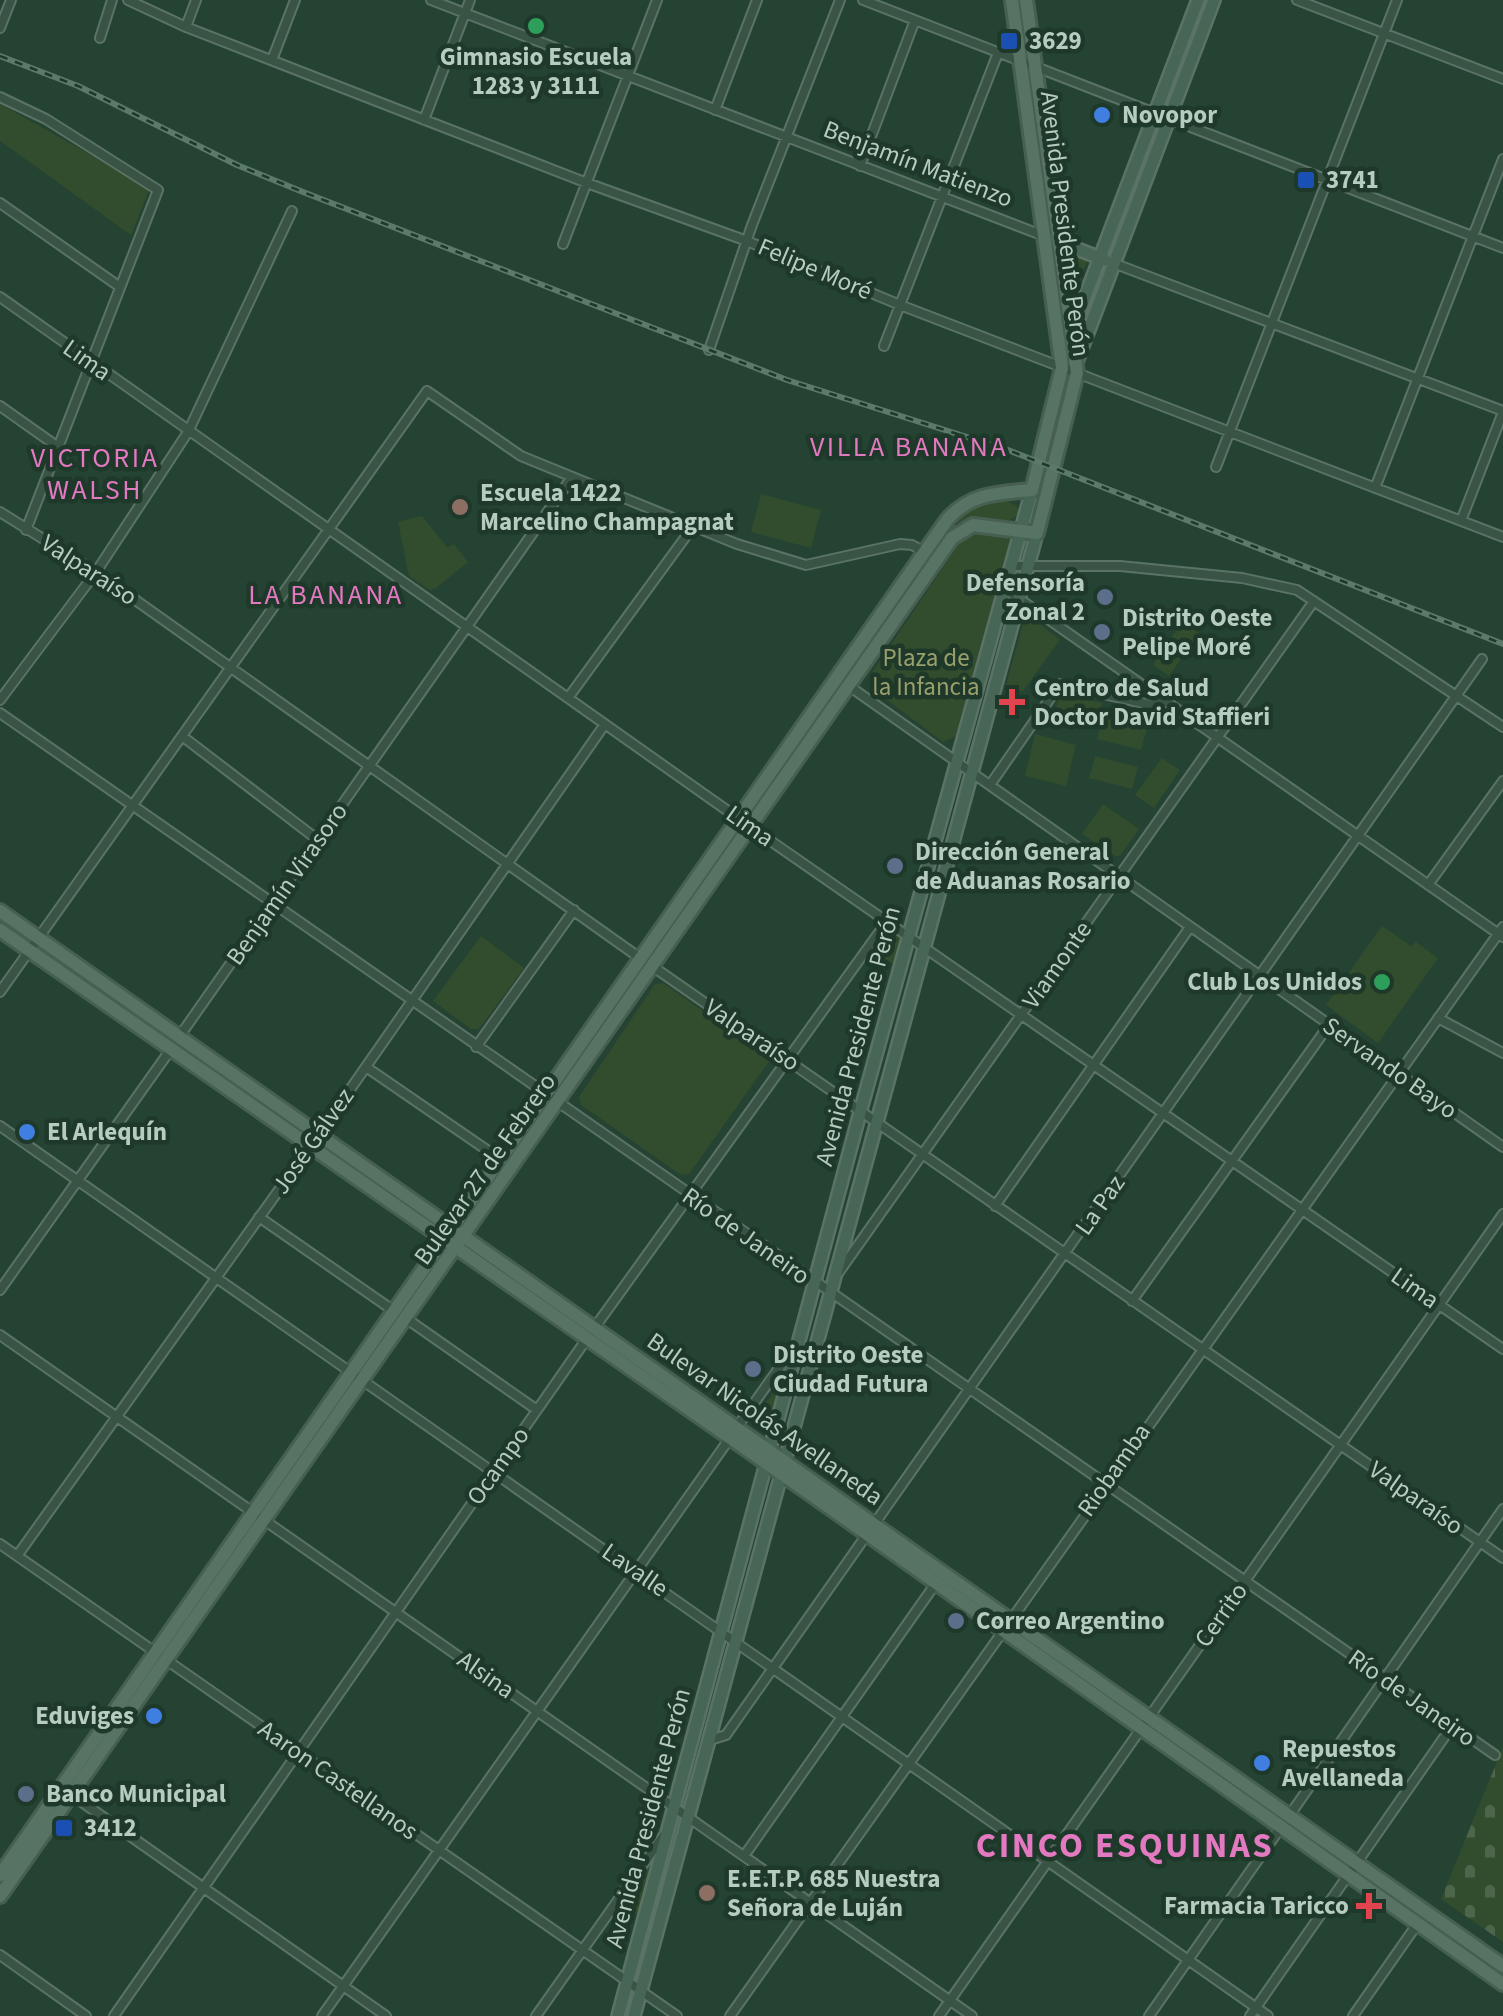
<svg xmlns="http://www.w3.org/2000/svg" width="1503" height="2016" font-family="'Source Sans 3',sans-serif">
<defs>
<pattern id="cemetery-stones" width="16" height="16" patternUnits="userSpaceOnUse" patternTransform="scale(2.5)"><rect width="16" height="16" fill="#324d2d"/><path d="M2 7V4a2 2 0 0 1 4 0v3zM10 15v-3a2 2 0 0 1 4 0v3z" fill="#4d654a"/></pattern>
</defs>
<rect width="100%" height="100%" fill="#244332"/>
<path fill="#324d2d" d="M0 104 150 188 131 235 0 141Z
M1067 249 1088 259 1075 296H1073Z
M761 494 821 510 811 548 751 532Z
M999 498 1017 506 1019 514C1004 530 982 510 958 524L954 517 963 509Z
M422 516 447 547 454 544 468 562 436 588 430 590 409 576 398 522Z
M988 533 1011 538 956 736 943 742 871 688 873 671 961 541 972 534Z
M1026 613 1060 640 1022 692 1006 685Z
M1182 622 1199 633 1169 676 1153 665Z
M1060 693 1102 703 1098 723 1055 713Z
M1103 716 1147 728 1141 750 1097 739Z
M1035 734 1076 745 1066 786 1025 776Z
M1095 756 1138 767 1132 789 1089 778Z
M1162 758 1180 770 1154 808 1135 795Z
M1103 804 1139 829 1120 856H1115L1082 834Z
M1382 926 1411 946 1416 942 1438 958 1378 1043 1326 1005Z
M887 929 894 930 902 941 896 964 866 956Z
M481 936 524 968 479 1029H471L433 1001Z
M663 983 771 1059 689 1174 681 1175 581 1105 579 1097 655 984Z
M782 1381 769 1426 761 1431 754 1425 753 1420Z
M657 1850 640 1916 619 1904Z"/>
<path fill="url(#cemetery-stones)" d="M1503 1747V1942L1441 1899Z"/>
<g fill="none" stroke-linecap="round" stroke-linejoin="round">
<g stroke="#5a7366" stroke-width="12">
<path id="minor" d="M128 0 186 27 587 183 747 241 900 305 1503 537
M431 0 1044 236
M863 0 1503 248
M1297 0 1503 79
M186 27 196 0
M0 28 11 0
M100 38 112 0
M272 60 295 0
M0 97 46 119 158 190 26 530
M715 110 757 0
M424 120 470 0
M860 166 915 20
M0 203 120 287
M563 244 657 0
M1113 263 1503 411
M0 297 752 828 1503 1349
M884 346 998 53
M709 350 752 225 840 0
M0 406 58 447
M1216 467 1397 0
M1375 488 1503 159
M0 512 96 572 640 958
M1461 521 1503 412
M1011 566H1120L1242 578 1297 590 1503 727
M1005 589 1503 937
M849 686 1503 1147
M568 698 692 528
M0 700 96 572 188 432 292 211
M0 713 1495 1755
M182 736 318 840
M990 785 1060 684 1151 705 1164 701
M1428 885 1503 781
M652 966 1503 1558
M0 992 427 391 521 456 737 544 806 565 900 544 912 545 925 552
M1438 1018 1503 1053
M179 1037 572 477
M476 1047 574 910
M366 1067 500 1159
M0 1126 1268 2016
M995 1206 1190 927
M259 1217 394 1311
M839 1272 1314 601
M0 1290 171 1049
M1132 1301 1329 1025
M407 1319 537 1410
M0 1335 972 2016
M737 1427 794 1347
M0 1544 677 2016
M17 1556 319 1134 605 724
M710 1740 726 1735 1482 659
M69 1793 386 2016
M1289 1816 1503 1509
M744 1856 936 1583
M0 1955 86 2016
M114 2016 595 1327 888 920
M322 2016 730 1438
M536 2016 664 1835
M730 2016C989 1654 1243 1288 1503 927
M939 2016 1503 1214
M1149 2016 1281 1827
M1250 2016 1452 1726
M1353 2016 1418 1923"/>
</g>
<g stroke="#5a7366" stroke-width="16">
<path id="secondary" d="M1052 239 1105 260
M1061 360 1198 0
M1076 364 1214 0
M618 2016 861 1109 1032 490
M634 2016 1037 533"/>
</g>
<g stroke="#465f51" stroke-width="18">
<path id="primary" d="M0 911 1503 1966
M0 930 782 1474 1503 1984
M0 1875 947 520C970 493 998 493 1032 490L1062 368 1012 0
M0 1896 952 538 973 525 1037 533 1077 373 1026 0"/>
</g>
<use href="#minor" stroke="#395345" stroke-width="8"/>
<use href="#secondary" stroke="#476656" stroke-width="11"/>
<use href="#primary" stroke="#577364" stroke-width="12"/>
<g stroke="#5b7a69" stroke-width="6">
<path id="rail" d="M0 56 78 86 237 165 303 192 787 380 1008 450 1503 644"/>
</g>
<use href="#rail" stroke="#1e382a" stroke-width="2.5" stroke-dasharray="8" stroke-linecap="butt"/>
</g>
<g fill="#2e9e5b" stroke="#1e382a" stroke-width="4">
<circle cx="536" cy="26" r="10"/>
<circle cx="1382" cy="982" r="10"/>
</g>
<g fill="#1a4fb4" stroke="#1e382a" stroke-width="4">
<rect x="999" y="31" width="20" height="20" rx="5"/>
<rect x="1296" y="170" width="20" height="20" rx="5"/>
<rect x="54" y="1818" width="20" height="20" rx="5"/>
</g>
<g fill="#3f7fe0" stroke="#1e382a" stroke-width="4">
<circle cx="1102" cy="115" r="10"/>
<circle cx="27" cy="1132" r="10"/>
<circle cx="154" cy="1716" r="10"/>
<circle cx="1262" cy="1763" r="10"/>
</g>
<g fill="#8d6e63" stroke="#1e382a" stroke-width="4">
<circle cx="460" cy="507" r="10"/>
<circle cx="707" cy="1893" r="10"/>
</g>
<g fill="#5c6f8a" stroke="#1e382a" stroke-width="4">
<circle cx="1105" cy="597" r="10"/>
<circle cx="1102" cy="632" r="10"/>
<circle cx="895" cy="866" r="10"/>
<circle cx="753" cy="1369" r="10"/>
<circle cx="956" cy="1621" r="10"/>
<circle cx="26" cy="1794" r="10"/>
</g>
<g fill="#e0444e" stroke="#1e382a" stroke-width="4">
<path d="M1007 687h10v10h10v10h-10v10h-10v-10h-10v-10h10z"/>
<path d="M1364 1891h10v10h10v10h-10v10h-10v-10h-10v-10h10z"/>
</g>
<g text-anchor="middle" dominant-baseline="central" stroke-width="9" stroke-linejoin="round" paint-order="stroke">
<g font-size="25" font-weight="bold" fill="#b6ccc1" stroke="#1e382a" text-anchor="start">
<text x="1029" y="41">3629</text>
<text x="536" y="57" text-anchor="middle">Gimnasio Escuela<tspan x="536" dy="29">1283 y 3111</tspan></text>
<text x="1122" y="115">Novopor</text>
<text x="1326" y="180">3741</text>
<text x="480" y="493">Escuela 1422<tspan x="480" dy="29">Marcelino Champagnat</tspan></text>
<text x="1085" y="583" text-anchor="end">Defensoría<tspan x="1085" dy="29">Zonal 2</tspan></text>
<text x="1122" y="618">Distrito Oeste<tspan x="1122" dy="29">Pelipe Moré</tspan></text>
<text x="1034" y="688">Centro de Salud<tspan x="1034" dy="29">Doctor David Staffieri</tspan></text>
<text x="915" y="852">Dirección General<tspan x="915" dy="29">de Aduanas Rosario</tspan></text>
<text x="1362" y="982" text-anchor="end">Club Los Unidos</text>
<text x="47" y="1132">El Arlequín</text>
<text x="773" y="1355">Distrito Oeste<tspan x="773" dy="29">Ciudad Futura</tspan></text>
<text x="976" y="1621">Correo Argentino</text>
<text x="134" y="1716" text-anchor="end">Eduviges</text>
<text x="1282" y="1749">Repuestos<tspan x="1282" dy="29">Avellaneda</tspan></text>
<text x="46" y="1794">Banco Municipal</text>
<text x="84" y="1828">3412</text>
<text x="727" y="1879">E.E.T.P. 685 Nuestra<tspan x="727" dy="29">Señora de Luján</tspan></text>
<text x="1349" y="1906" text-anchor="end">Farmacia Taricco</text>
</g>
<g font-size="25" fill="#b6ccc1" stroke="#1e382a">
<text transform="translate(918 164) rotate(21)">Benjamín Matienzo</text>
<text transform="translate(1065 224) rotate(83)">Avenida Presidente Perón</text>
<text transform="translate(815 269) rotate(23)">Felipe Moré</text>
<text transform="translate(87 360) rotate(35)">Lima</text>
<text transform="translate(89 570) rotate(33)">Valparaíso</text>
<text transform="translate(750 826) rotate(35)">Lima</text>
<text transform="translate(287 884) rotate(-55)">Benjamín Virasoro</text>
<text transform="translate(1057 965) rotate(-55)">Viamonte</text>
<text transform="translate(752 1035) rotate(34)">Valparaíso</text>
<text transform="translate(858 1036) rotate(-75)">Avenida Presidente Perón</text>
<text transform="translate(1390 1068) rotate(35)">Servando Bayo</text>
<text transform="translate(313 1141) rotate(-55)">José Gálvez</text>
<text transform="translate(485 1169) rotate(-55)">Bulevar 27 de Febrero</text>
<text transform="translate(1100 1205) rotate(-55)">La Paz</text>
<text transform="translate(746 1236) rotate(35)">Río de Janeiro</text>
<text transform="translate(1415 1288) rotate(35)">Lima</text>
<text transform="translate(765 1419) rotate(35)">Bulevar Nicolás Avellaneda</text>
<text transform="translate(498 1466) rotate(-55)">Ocampo</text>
<text transform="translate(1114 1470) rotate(-55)">Riobamba</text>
<text transform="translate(1416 1498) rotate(35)">Valparaíso</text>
<text transform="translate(635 1570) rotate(35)">Lavalle</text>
<text transform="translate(1221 1615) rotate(-55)">Cerrito</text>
<text transform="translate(486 1675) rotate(35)">Alsina</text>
<text transform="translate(1412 1698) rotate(35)">Río de Janeiro</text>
<text transform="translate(338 1780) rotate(35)">Aaron Castellanos</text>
<text transform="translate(648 1818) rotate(-75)">Avenida Presidente Perón</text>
</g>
<g font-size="25" fill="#999f6c" stroke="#1e382a">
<text x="926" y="658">Plaza de<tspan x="926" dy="29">la Infancia</tspan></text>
</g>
<g font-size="28" letter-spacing="2.5" fill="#e279c1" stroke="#1e382a">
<text x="909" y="447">VILLA BANANA</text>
<text x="95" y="458">VICTORIA<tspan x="95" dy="32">WALSH</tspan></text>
<text x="326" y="595">LA BANANA</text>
</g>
<g font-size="35" font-weight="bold" letter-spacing="2.5" fill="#e279c1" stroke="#1e382a">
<text x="1125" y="1846">CINCO ESQUINAS</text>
</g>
</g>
</svg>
